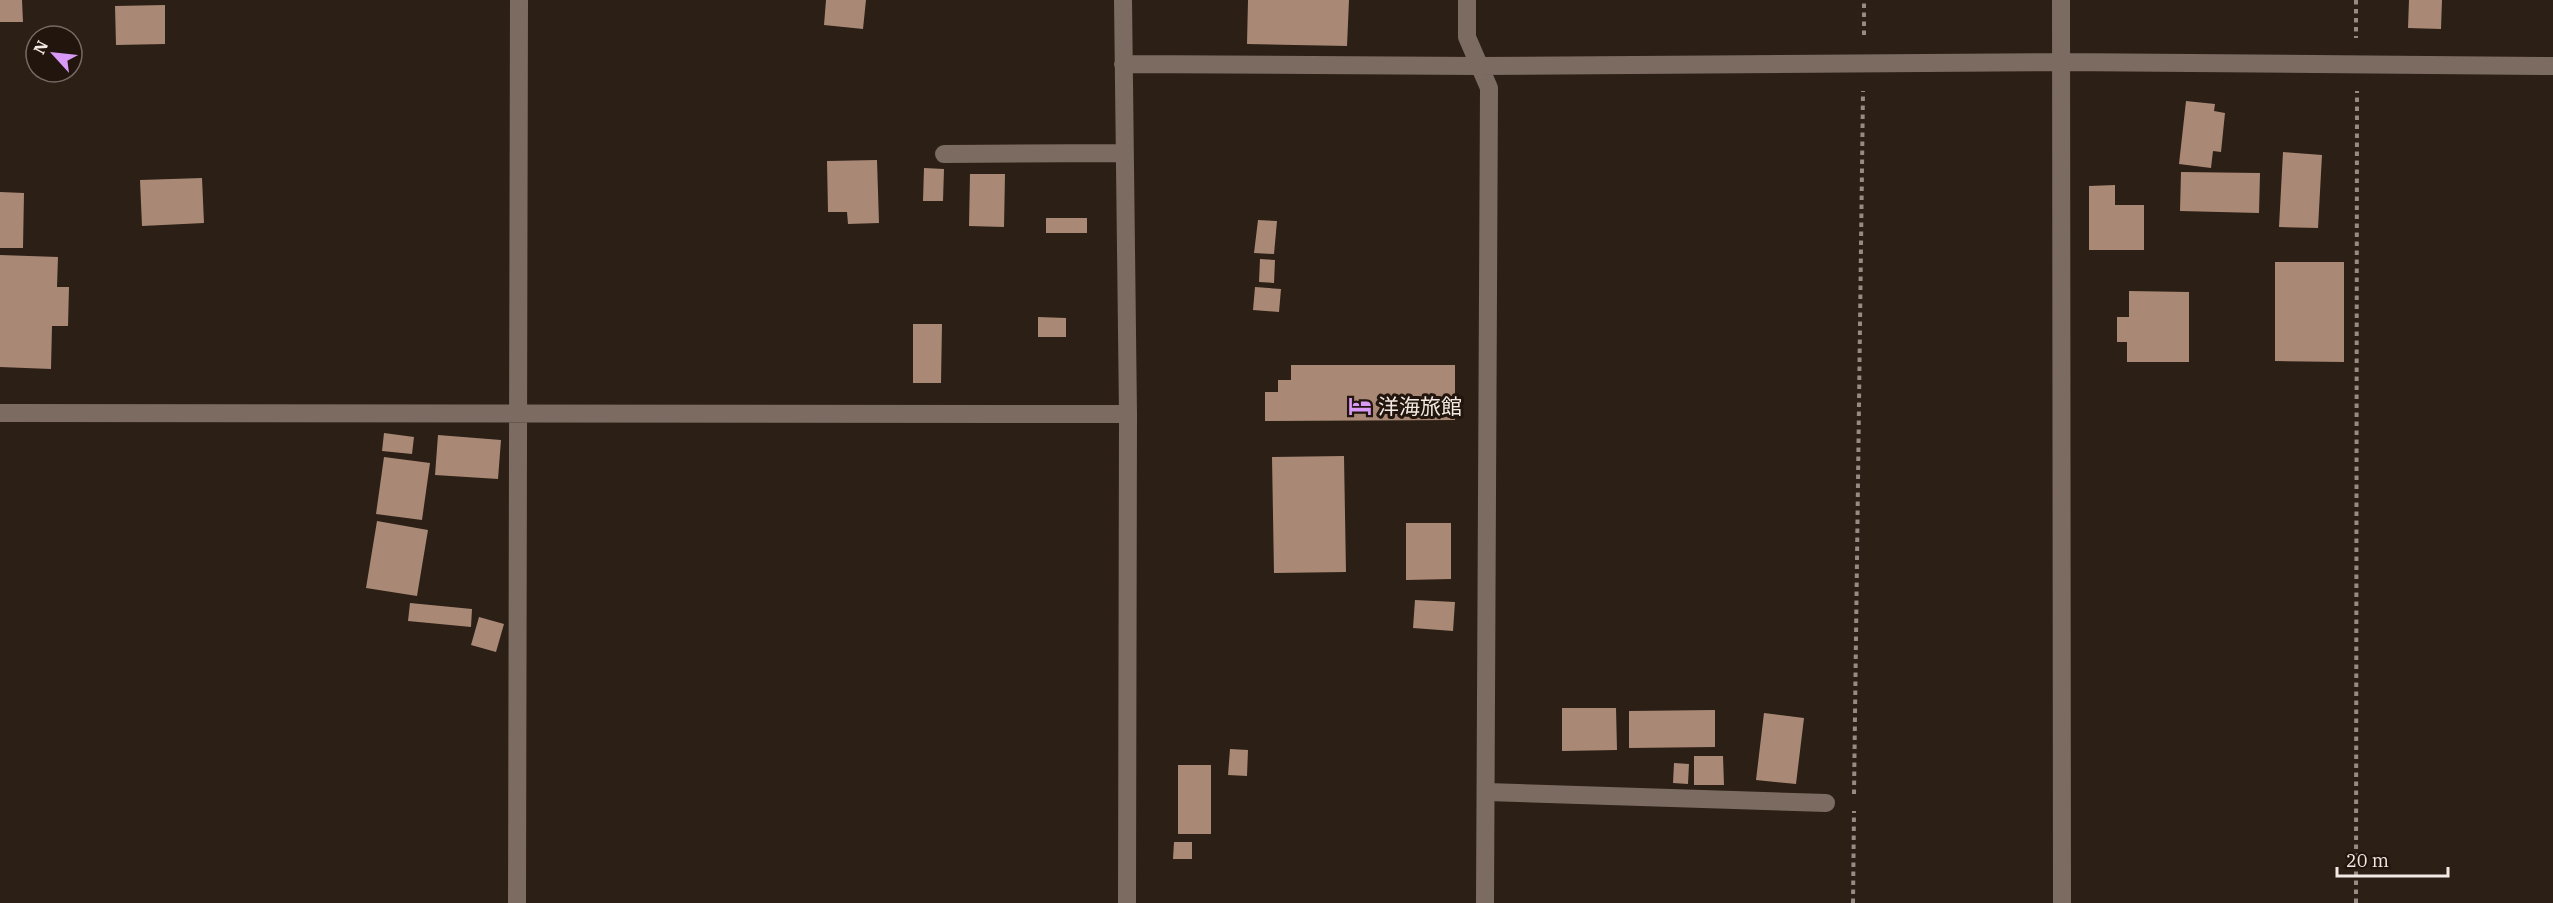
<svg xmlns="http://www.w3.org/2000/svg" width="2553" height="903" font-family="'IBM Plex Serif','Noto Sans JP',serif">
<rect width="100%" height="100%" fill="#2c1f16"/>
<path fill="#a98975" d="M0 0H22L23 22H0Z
M826 0H866L863 29 824 25Z
M1248 0H1349L1347 46 1247 44Z
M2409 0H2442L2441 29 2408 28Z
M165 5V44L116 45 115 6Z
M2186 101 2215 104 2214 111 2225 113 2221 152 2213 151 2211 168 2179 164Z
M2283 152 2322 155 2318 228 2279 227Z
M877 160 879 223 848 224 847 212H828L827 161Z
M924 168 944 169 943 201H923Z
M2181 172 2260 173 2259 213 2180 211Z
M970 174H1005L1004 227 969 226Z
M202 178 204 223 142 226 140 180Z
M2115 185V205H2144V250H2089V186Z
M0 192 24 193 23 248H0Z
M1046 218H1087V233H1046Z
M1258 220 1277 221 1274 254 1254 253Z
M0 255 58 257 57 287H69L68 326H52L51 369 0 367Z
M1260 259 1275 260 1274 283 1259 282Z
M2275 262H2344V362L2275 361Z
M1255 287 1281 289 1279 312 1253 310Z
M2129 291 2189 292V362H2127V342H2117V317H2129Z
M1038 317 1066 318V337H1038Z
M913 324H942L941 383H913Z
M1291 365H1455V420L1265 421V392H1278V380H1291Z
M384 433 414 437 412 454 382 451Z
M438 435 501 440 498 479 435 475Z
M1344 456 1346 572 1274 573 1272 457Z
M384 457 430 463 422 520 376 514Z
M377 521 428 530 417 596 366 588Z
M1406 523H1451V579L1406 580Z
M1415 600 1455 602 1453 631 1413 628Z
M410 603 472 609 471 627 408 621Z
M479 617 504 624 496 652 471 645Z
M1562 708H1616L1617 750 1562 751Z
M1715 710V747L1629 748V711Z
M1764 713 1804 718 1796 784 1756 780Z
M1230 749 1248 750 1247 776 1228 775Z
M1694 756H1723L1724 785H1694Z
M1674 763 1689 764 1688 784 1673 783Z
M1178 765H1211V834H1178Z
M1174 842H1192V859H1173Z"/>
<g fill="none" stroke-linecap="round" stroke-linejoin="round">
<path stroke="#978b85" stroke-width="4" stroke-dasharray="4.5 4.5" stroke-linecap="butt" d="M2356 0V38
M1864 35V0
M1854 794 1863 91
M1853 903 1854 811
M2356 903 2357 91"/>
<path stroke="#7b6b61" stroke-width="18" d="M1123 0 1128 414 1127 903
M1467 0V37L1489 88 1485 903
M2061 0 2062 903
M1123 64 1478 66 2061 62 2553 66
M944 154 1124 153
M0 413 1128 414
M1487 792 1826 803
M517 903 519 0"/>
</g>
<defs>
<g id="hotel-bare" transform="scale(1.8)"><path d="M-6-4.5h1.5V1H6V5H4.5V3h-9V5H-6ZM-4 0a1.8 1.8 0 1 1 3.6 0ZM.5 0V-2.5h3Q6-2.5 6 0Z" fill="#d99af7" stroke="#22150d" stroke-width="2.5" paint-order="stroke"/></g>
</defs>
<g fill-rule="evenodd">
<use href="#hotel-bare" x="1360" y="406"/>
</g>
<g text-anchor="middle" dominant-baseline="central" stroke-width="6" stroke-linejoin="round" paint-order="stroke">
<g font-size="21" fill="#f4eae5" stroke="#22150d" text-anchor="start">
<text x="1378" y="406">洋海旅館</text>
</g>
</g>
<g transform="translate(54 54) rotate(297)"><circle r="28" fill="#22150d" stroke="#766a63" stroke-width="1.5"/>
<path d="M0-4.5L10 22L0 15L-10 22Z" fill="#d99af7"/>
<text y="-9" font-size="16" font-weight="bold" text-anchor="middle" fill="#f4eae5">N</text>
</g>
<path d="M2337 867v9h111v-9" fill="none" stroke="#f4eae5" stroke-width="3"/>
<text x="2346" y="867" font-size="18" fill="#f4eae5" stroke="#22150d" stroke-width="4.5" paint-order="stroke">20 m</text>
</svg>
